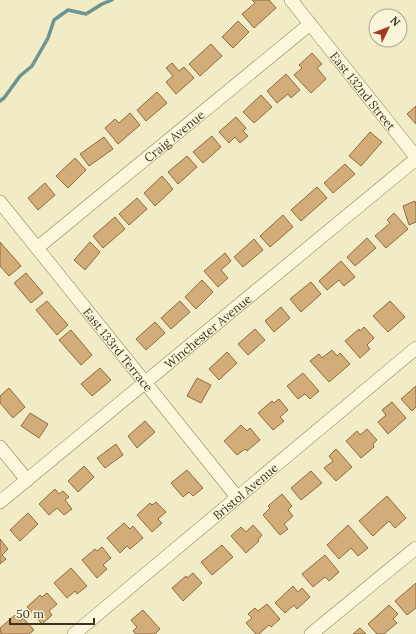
<svg xmlns="http://www.w3.org/2000/svg" width="416" height="634" font-family="Lora,serif">
<rect width="100%" height="100%" fill="#f1ebc6"/>
<g fill="none" stroke-linecap="round" stroke-linejoin="round">
<path stroke="#6d9491" stroke-width="3.5" d="M0 101 4 98 20 76 32 66 48 38 54 20 68 10 86 14 102 4 112 0"/>
</g>
<path fill="#d2ad7a" stroke="#8f6b3e" d="M252 0H269L276 8 254 28 242 14 255 3Z
M238 21 249 32 233 48 222 37Z
M211 44 222 56 200 76 189 64Z
M312 53 322 64 317 68 326 79 311 93 294 75 302 68 299 65Z
M172 63 179 71 184 67 194 78 176 94 166 82 173 76 166 68Z
M286 74 300 90 291 98 288 94 277 103 267 91Z
M157 92 167 103 146 121 137 110Z
M261 95 272 107 254 123 243 112Z
M416 106V124L407 114Z
M130 113 140 125 118 144 105 128 115 119 119 123Z
M236 117 246 128 243 131 248 136 240 143 235 137 229 143 219 132Z
M370 132 382 142 361 166 349 156Z
M212 136 221 147 203 163 193 152Z
M104 137 113 149 89 166 80 154Z
M187 156 197 167 178 184 168 172Z
M75 158 86 170 68 188 56 176Z
M345 164 355 174 333 193 324 183Z
M162 176 173 189 155 206 144 193Z
M45 183 55 195 38 210 28 198Z
M317 187 327 198 301 221 291 210Z
M137 198 147 209 129 225 119 214Z
M415 201 416 204V222L409 225 403 206Z
M394 213 408 229 386 248 375 236 390 223 387 220Z
M283 215 293 227 270 247 260 236Z
M115 217 125 229 103 248 93 236Z
M367 238 376 248 355 266 347 257Z
M254 239 263 250 243 267 234 257Z
M0 242 21 266 9 276 0 266Z
M90 242 100 252 85 270 74 260Z
M225 253 231 261 221 270 228 278 218 287 204 271Z
M341 261 355 277 344 286 339 280 327 290 319 281Z
M26 273 43 293 31 303 14 283Z
M202 280 213 292 196 309 185 297Z
M311 282 321 294 301 312 290 299Z
M47 301 68 325 57 335 36 310Z
M180 301 190 312 171 329 161 318Z
M390 301 405 317 388 332 373 316Z
M281 307 290 318 274 332 265 321Z
M155 322 165 333 146 350 136 339Z
M364 327 374 338 367 345 370 349 360 358 345 341 359 329 360 331Z
M255 329 265 340 248 355 238 344Z
M71 330 92 355 81 365 59 340Z
M332 350 337 356 340 353 350 364 329 382 310 361 319 354 322 358Z
M227 352 237 363 219 380 209 369Z
M100 368 111 380 92 396 81 384Z
M303 373 319 391 310 399 305 394 298 399 287 386Z
M197 378 211 385 201 403 187 396Z
M416 386V407L412 411 401 399Z
M9 388 25 407 13 418 0 403V396Z
M279 399 288 410 280 417 284 421 273 430 258 413 272 401 274 403Z
M392 402 406 418 388 434 378 422 386 415 382 410Z
M30 413 48 424 39 438 21 426Z
M145 421 155 432 137 448 128 436Z
M241 425 247 431 250 428 260 440 247 451 245 449 237 455 224 441Z
M367 429 377 440 373 444 374 447 361 458 346 441 357 431 360 435Z
M116 444 123 455 105 468 97 458Z
M336 449 352 467 336 481 324 468 333 461 329 456Z
M84 466 94 477 78 492 68 481Z
M187 470 203 488 193 496 189 492 183 497 171 483Z
M311 471 322 483 301 500 291 488Z
M55 489 59 494 63 491 69 497 65 500 72 509 64 515 57 508 49 515 39 504Z
M282 494 292 506 288 510 293 516 284 524 288 529 280 535 263 515 270 508 268 506Z
M387 496 406 518 395 528 389 521 373 536 359 521Z
M156 502 166 512 158 519 162 523 152 532 137 515 150 503 152 505Z
M28 513 38 524 20 541 10 530Z
M124 523 130 529 133 526 143 538 130 549 127 546 120 553 107 538Z
M253 525 262 535 258 540 259 541 246 553 231 536 241 527 246 532Z
M348 525 368 548 358 556 351 548 339 559 327 545Z
M0 539 8 549 2 555 6 559 0 564Z
M222 545 233 557 212 575 201 562Z
M102 547 111 558 103 565 107 569 97 578 82 560 95 549 97 551Z
M325 555 339 572 329 581 325 577 313 587 302 574Z
M71 568 87 586 77 594 75 591 67 598 54 583Z
M193 573 202 583 183 601 172 588 186 576 187 578Z
M416 583V608L407 615 395 601Z
M293 586 298 592 302 588 310 597 297 609 294 605 285 613 275 603Z
M47 593 57 604 49 611 52 615 42 624 27 607 40 595 42 597Z
M267 604 280 619 271 627 269 625 259 634H256L246 623 252 618 248 614 255 608 258 611Z
M389 605 398 614 393 619 397 623 384 634H377L368 624Z
M143 610 160 629 155 634H136L133 631 137 627 131 620Z
M15 615 20 621 23 618 34 630 29 634H1L0 628Z
M360 628 366 634H353Z"/>
<g fill="none" stroke-linecap="round" stroke-linejoin="round">
<g stroke="#8f7e5a" stroke-width="14">
<g id="street">
<path id="s1" d="M291 0 416 157"/>
<path id="s2" d="M0 202 237 497"/>
<path id="s3" d="M37 248 310 24"/>
<path d="M0 447 27 480"/>
<path id="s4" d="M0 502 416 159"/>
<path id="s5" d="M74 634 416 348"/>
<path d="M311 634 416 548"/>
</g>
</g>
<use href="#street" stroke="#fbf7db" stroke-width="13"/>
</g>
<g text-anchor="middle" dominant-baseline="central" stroke-width="4" stroke-linejoin="round" paint-order="stroke">
<g font-size="12" fill="#3e331f" stroke="#f8f4d7">
<text stroke="none"><textPath href="#s1" startOffset="116">East 132nd Street</textPath></text>
<text stroke="none"><textPath href="#s3" startOffset="177">Craig Avenue</textPath></text>
<text stroke="none"><textPath href="#s4" startOffset="269">Winchester Avenue</textPath></text>
<text stroke="none"><textPath href="#s2" startOffset="189">East 133rd Terrace</textPath></text>
<text stroke="none"><textPath href="#s5" startOffset="223">Bristol Avenue</textPath></text>
</g>
</g>
<g transform="translate(388 28) rotate(47)"><circle r="19" fill="#f8f4d7" stroke="#aea78d"/>
<path d="M0-3L7 15L0 10L-7 15Z" fill="#a23926"/>
<text y="-6" font-size="11" font-weight="bold" text-anchor="middle" fill="#3e331f">N</text>
</g>
<path d="M10 618v6h84v-6" fill="none" stroke="#3e331f" stroke-width="2"/>
<text x="16" y="618" font-size="12" fill="#3e331f" stroke="#f8f4d7" stroke-width="3" paint-order="stroke">50 m</text>
</svg>
